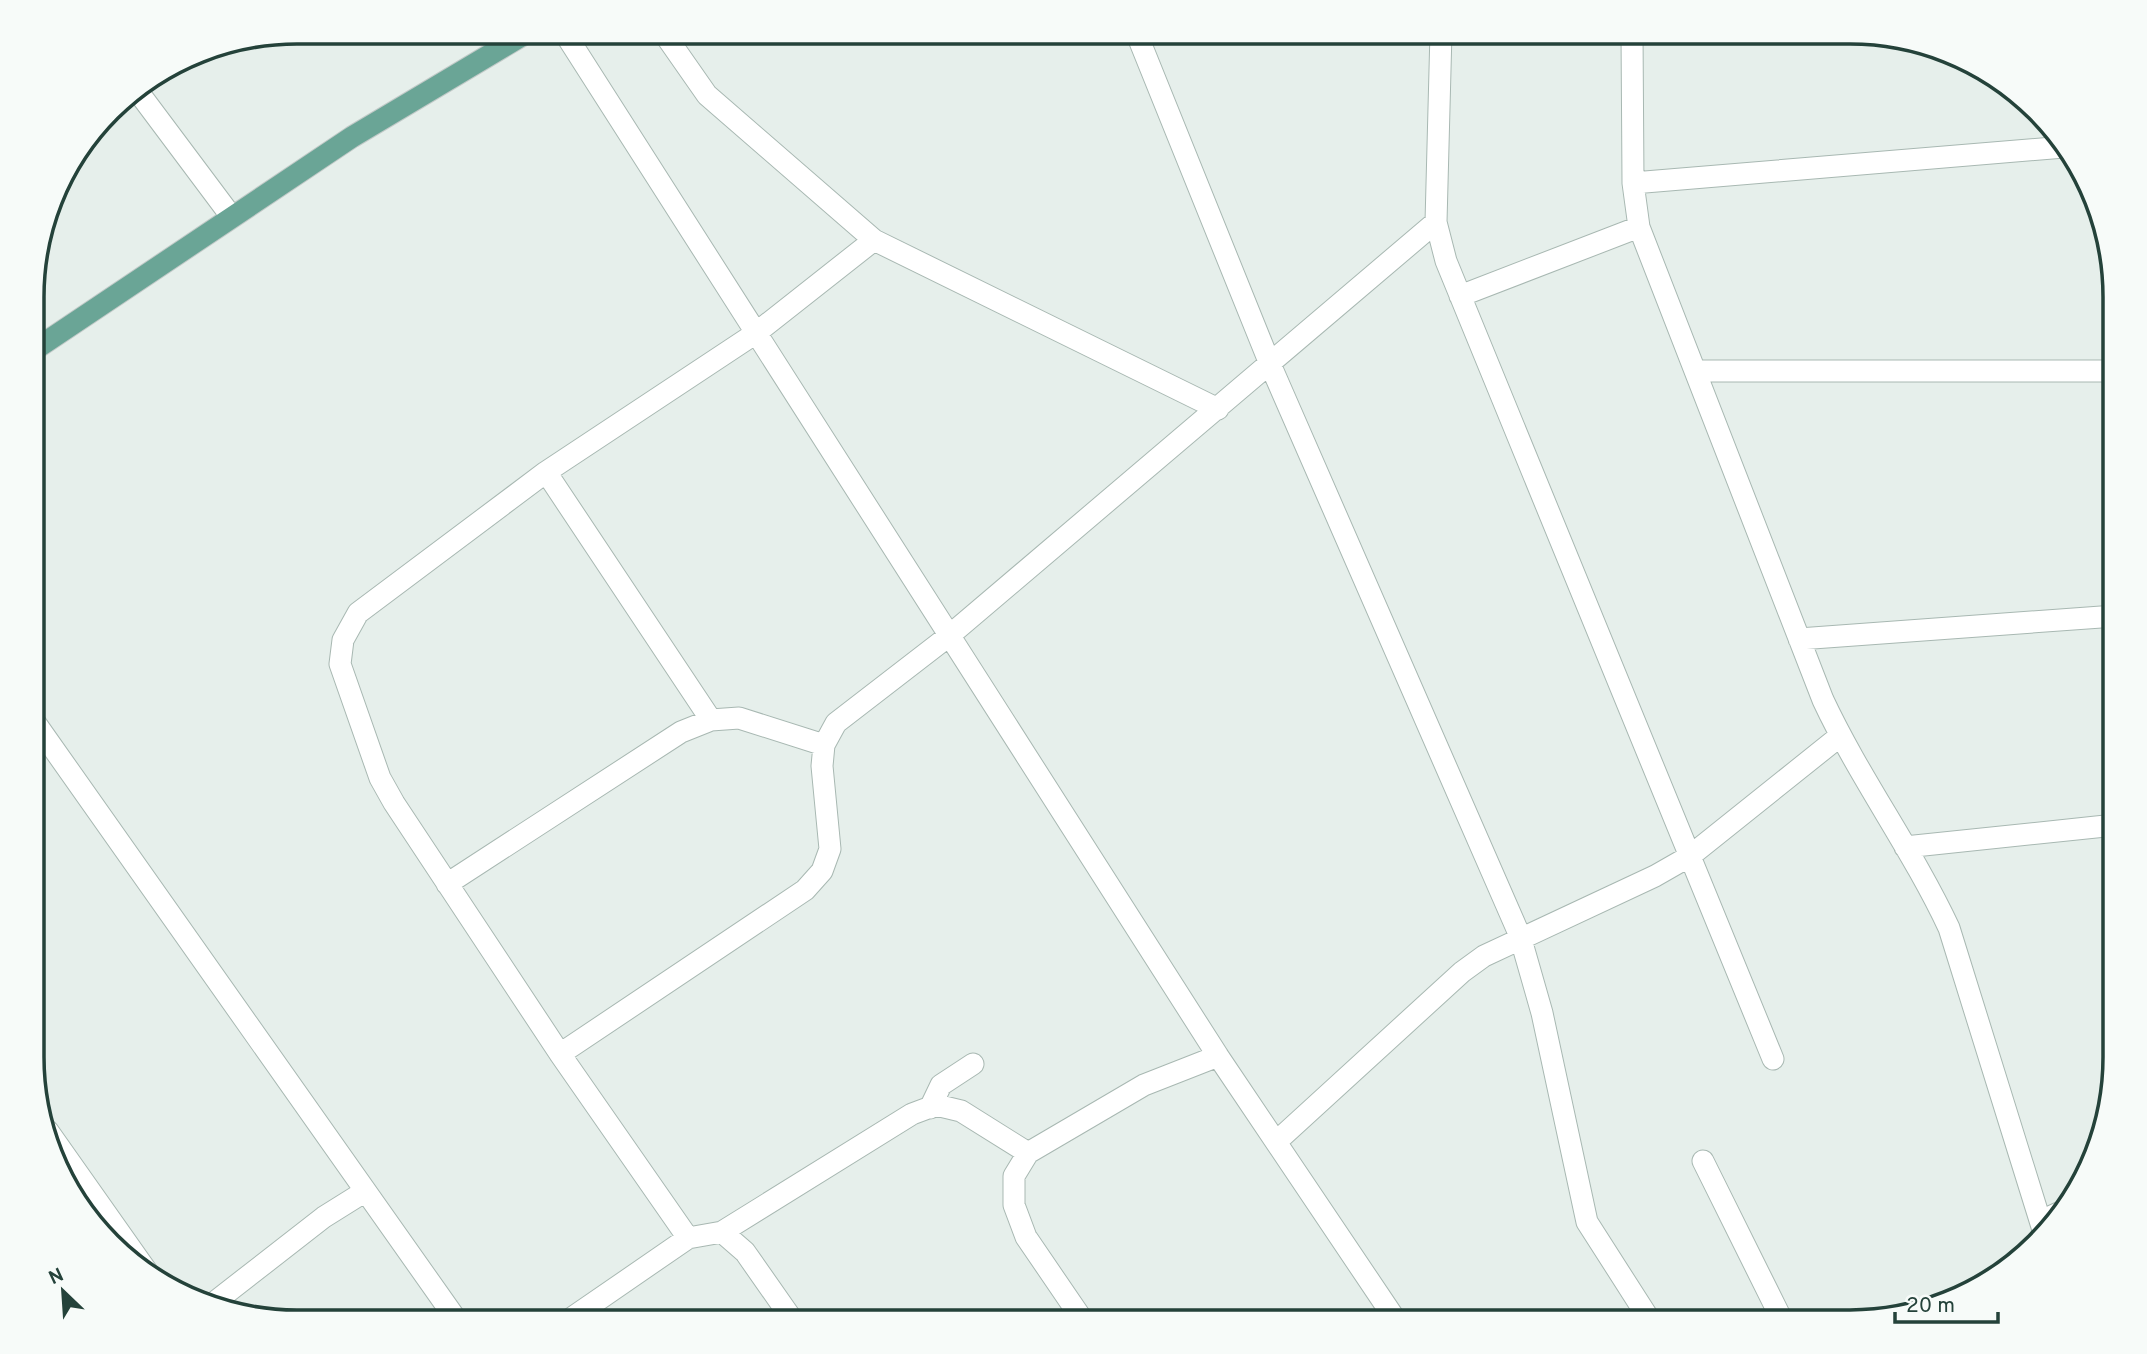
<svg xmlns="http://www.w3.org/2000/svg" width="2147" height="1354" font-family="Overpass,sans-serif">
<rect width="100%" height="100%" fill="#e6efeb"/>
<g fill="none" stroke-linecap="round" stroke-linejoin="round">
<g stroke="#a8b8b2" stroke-width="23">
<path id="minor" d="M564 32 1218 1056 1397 1322
M663 32 707 95 874 240 1218 409
M1136 32 1270 364 1520 936 1542 1013 1587 1222 1651 1322
M1441 32 1436 222 1446 261 1773 1059
M1632 32 1633 183 1639 227 1823 700C1860 779 1912 849 1949 928L2043 1230
M136 89 231 216
M1633 183 2064 147
M1460 296 1639 227
M1696 371H2115
M546 472 711 720
M1799 639 2115 616
M34 721 458 1322
M1905 847 2115 825
M447 884 681 732 711 720 739 718 824 745
M560 1054 805 890 822 871 830 849 822 766 824 745 836 723 950 635 1436 222
M930 1108 941 1085 973 1064
M48 1131 153 1280
M1276 1142 1462 972 1484 956 1655 876 1690 856 1840 736
M1703 1161 1783 1322
M2041 1221 2065 1210
M722 1232 912 1114 936 1105 961 1111 1028 1153
M688 1238 560 1054 394 803 380 778 340 664 343 640 358 613 546 472 756 333 874 240
M211 1305 324 1217 364 1192
M566 1322 688 1238 722 1232 745 1252 794 1322
M1084 1322 1026 1237 1014 1205V1176L1028 1153 1144 1085 1218 1056"/>
</g>
<g stroke="#c2cac8" stroke-width="23">
<path id="primary" d="M34 350 352 137 528 32"/>
</g>
<use href="#minor" stroke="#fff" stroke-width="21"/>
<use href="#primary" stroke="#6aa596" stroke-width="21"/>
</g>
<path d="M0 0H2147V1354H0ZM297 44H1850A253 253 0 0 1 2103 297V1057A253 253 0 0 1 1850 1310H297A253 253 0 0 1 44 1057V297A253 253 0 0 1 297 44Z" fill="#f7fbf9" fill-rule="evenodd"/>
<path fill="none" stroke="#24423a" stroke-width="3.5" d="M297 44H1850A253 253 0 0 1 2103 297V1057A253 253 0 0 1 1850 1310H297A253 253 0 0 1 44 1057V297A253 253 0 0 1 297 44Z"/>
<g transform="translate(63 1291) rotate(335)" stroke="#f7fbf9" stroke-width="5" paint-order="stroke">
<path d="M0-5L12 26L0 18L-12 26Z" fill="#24423a"/>
<text y="-10" font-size="19" font-weight="bold" text-anchor="middle" fill="#24423a">N</text>
</g>
<path d="M1895 1312v10h103v-10" fill="none" stroke="#24423a" stroke-width="3.5"/>
<text x="1906" y="1312" font-size="21" fill="#24423a" stroke="#f7fbf9" stroke-width="5" paint-order="stroke">20 m</text>
</svg>
